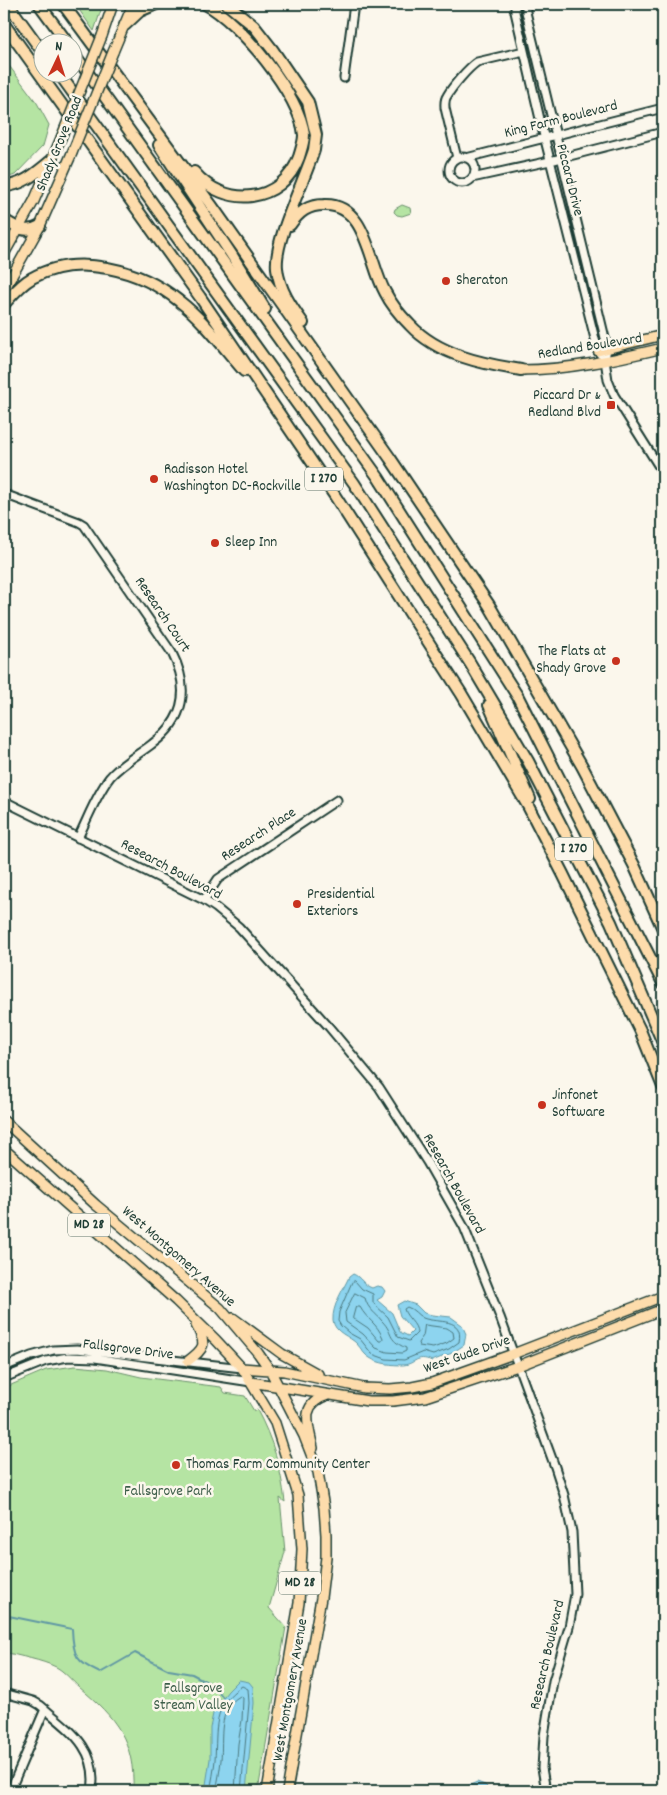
<svg xmlns="http://www.w3.org/2000/svg" width="667" height="1795" font-family="Dekko,sans-serif">
<rect width="100%" height="100%" fill="#fbf7ec"/>
<filter id="ink" filterUnits="userSpaceOnUse"><feTurbulence type="fractalNoise" baseFrequency=".02" numOctaves="2"/><feDisplacementMap in="SourceGraphic" scale="10" xChannelSelector="R" yChannelSelector="G"/><feConvolveMatrix kernelMatrix="1 2 1 2 8 2 1 2 1" color-interpolation-filters="sRGB"/></filter>
<g filter="url(#ink)">
<path fill="#b5e4a3" stroke="#6a906c" d="M75 4H103L94 31Z
M4 59 37 103 49 125 43 146 15 175 4 179Z
M402 205 410 208 411 213 402 216 397 215 394 212 395 209Z
M75 1366 107 1369 141 1377 221 1387 225 1393 245 1396 254 1411 257 1410C273 1440 281 1468 285 1502L280 1498 285 1552 269 1608 286 1627 258 1791H133C135 1741 116 1718 79 1687 72 1681 64 1671 56 1667 42 1660 19 1656 4 1652V1388L46 1370Z"/>
<path fill="#8dd4ef" stroke="#6198a4" d="M353 1274C361 1277 363 1285 372 1288L377 1286 382 1287 385 1291 382 1297 377 1300 392 1313 400 1332 408 1336 413 1331 400 1316 397 1305 404 1301 416 1305 424 1313 432 1315 451 1317 462 1325 466 1334 464 1345 452 1353 432 1361C416 1354 416 1364 403 1365 393 1365 379 1364 370 1358 364 1355 361 1348 357 1344 350 1336 334 1333 333 1320 332 1306 343 1290 349 1277Z
M239 1680 249 1682 253 1687 254 1703 246 1791H205L210 1759V1728L214 1709 228 1691Z
M477 1782 485 1785 491 1791H463L468 1786Z"/>
<g fill="none" stroke-linecap="round" stroke-linejoin="round">
<path stroke="#4b797f" stroke-width="1" d="M355 1281 362 1289 373 1294V1303L388 1317 398 1337 409 1341 417 1333C417 1323 406 1318 404 1309L407 1307C414 1309 417 1315 423 1318 438 1324 464 1316 459 1342L449 1349 433 1355 423 1352 404 1360 386 1359 372 1354 360 1339 349 1333 341 1326 338 1321 339 1312 352 1282Z
M355 1293 365 1298C368 1310 375 1312 382 1321 394 1333 386 1339 406 1348V1351L402 1353 387 1352 376 1348 363 1334 346 1322 345 1313Z
M356 1307H360C367 1320 377 1323 383 1338L382 1341H379L368 1328 353 1318Z
M425 1325 447 1328 453 1332 454 1338 447 1343 433 1348 419 1346 418 1343 423 1336Z
M210 1791C212 1781 214 1770 215 1760 217 1729 212 1705 242 1686L248 1689 249 1703 241 1791
M216 1791C218 1781 220 1771 221 1760 223 1738 217 1709 240 1696L243 1698 242 1720 238 1744 235 1791"/>
<path stroke="#6198a4" stroke-width="2" d="M4 1615 72 1629C73 1656 76 1662 100 1673L135 1653 169 1670 192 1674 211 1684 223 1697"/>
<g stroke="#1f3d34" stroke-width="11">
<path id="minor" d="M515 4V12L543 132 598 351 600 354
M526 4V12L605 338 607 348 605 360 608 380 614 395 663 473
M344 78 354 4
M449 170a13 13 0 1 1 26 0a13 13 0 1 1-26 0Z
M457 158 445 108C445 104 444 100 447 96 452 87 468 68 477 62L524 51
M466 158 663 108
M472 178 550 161 663 132
M4 494 79 522 84 525 172 653C190 688 185 720 152 744 138 755 122 763 110 777 96 795 88 818 78 838
M4 801 204 900 216 908 239 927 329 1027 379 1087 427 1162 464 1227 500 1317 555 1467 564 1495 572 1532 575 1594 569 1627 553 1681 544 1736 542 1768 546 1791
M204 900 218 879 337 800
M4 1367 31 1356 53 1350 77 1349 242 1368
M4 1378 46 1361 68 1357 95 1358 251 1382
M4 1693 33 1701 40 1705C68 1729 99 1748 92 1791
M10 1791 45 1709"/>
</g>
<g stroke="#1f3d34" stroke-width="12">
<path id="major" d="M102 36 113 4
M113 52 133 4
M4 254 34 201 61 138
M4 290 40 226 72 153
M598 351 663 335
M521 370C569 370 617 359 663 348
M4 1121 96 1205 220 1308 258 1353 270 1370 304 1436 318 1472 324 1508 326 1535V1557L321 1598 287 1791
M4 1149 176 1301 216 1340 242 1368 275 1423 298 1495 302 1549 299 1603 267 1791
M233 1318 282 1354 318 1374
M188 1361C205 1348 207 1345 196 1325
M242 1368 284 1371 364 1388 390 1389 412 1387 432 1383 513 1354 663 1296
M251 1382 368 1401H393L425 1397 518 1366 663 1309
M313 1448C308 1424 299 1404 328 1395"/>
</g>
<g stroke="#1f3d34" stroke-width="14">
<path id="highway" d="M8 4 42 51
M39 4 67 42
M63 4 212 206 390 458 489 605 582 766 634 865 663 929
M227 4 254 26 272 49 308 102 316 135 314 150C305 180 274 240 277 268 279 289 291 306 303 323
M4 24 200 297 335 496 461 693 528 806 563 874 640 1030 663 1087
M125 25 140 11 156 4
M72 51 378 477 518 697 663 983
M58 72 354 483 470 663 528 761 611 922 663 1043
M159 145 233 257 265 309
M194 172C225 209 282 204 299 157 301 150 304 142 304 135 301 96 239 21 205 4
M4 186C23 186 38 171 52 160
M4 220C17 228 26 234 40 226
M290 225C299 212 308 205 324 205 367 203 369 264 385 292 391 304 401 316 410 325 438 355 483 364 521 370
M4 304C12 295 21 284 32 278 77 252 141 270 179 301 204 320 224 348 244 371
M489 705 530 799"/>
</g>
<use href="#minor" stroke="#fbf7ec" stroke-width="7"/>
<use href="#major" stroke="#fddcac" stroke-width="9"/>
<use href="#highway" stroke="#fddcac" stroke-width="10"/>
<g stroke="#1f3d34" stroke-width="12" stroke-linecap="butt">
<path id="major-bridge" d="M61 138 102 36
M72 153 113 52"/>
</g>
<use href="#major-bridge" stroke="#fddcac" stroke-width="9"/>
</g>
</g>
<g fill="#c8321e" stroke="#fbf7ec" stroke-width="2">
<circle cx="446" cy="281" r="5"/>
<rect x="606" y="400" width="10" height="10" rx="2.5"/>
<circle cx="154" cy="479" r="5"/>
<circle cx="215" cy="543" r="5"/>
<circle cx="616" cy="661" r="5"/>
<circle cx="297" cy="904" r="5"/>
<circle cx="542" cy="1105" r="5"/>
<circle cx="176" cy="1465" r="5"/>
</g>
<g text-anchor="middle" dominant-baseline="central" stroke-width="5" stroke-linejoin="round" paint-order="stroke">
<g fill="#fbf7ec" stroke="#61756b" stroke-width="1">
<rect x="305" y="467.5" width="38" height="23" rx="4"/>
<rect x="555" y="837.5" width="38" height="23" rx="4"/>
<rect x="68" y="1213.5" width="42" height="23" rx="4"/>
<rect x="279" y="1571.5" width="42" height="23" rx="4"/>
</g>
<g font-size="14" font-weight="bold" fill="#1f3d34">
<text x="324" y="479">I 270</text>
<text x="574" y="849">I 270</text>
<text x="89" y="1225">MD 28</text>
<text x="300" y="1583">MD 28</text>
</g>
<g font-size="15" fill="#1f3d34" stroke="#fbf7ec">
<text transform="translate(561 120) rotate(-14)">King Farm Boulevard</text>
<text transform="translate(60 144) rotate(-68)">Shady Grove Road</text>
<text transform="translate(569 180) rotate(76)">Piccard Drive</text>
<text transform="translate(590 347) rotate(-9)">Redland Boulevard</text>
<text transform="translate(162 615) rotate(56)">Research Court</text>
<text transform="translate(259 835) rotate(-33)">Research Place</text>
<text transform="translate(171 870) rotate(28)">Research Boulevard</text>
<text transform="translate(453 1184) rotate(61)">Research Boulevard</text>
<text transform="translate(178 1257) rotate(41)">West Montgomery Avenue</text>
<text transform="translate(128 1350) rotate(7)">Fallsgrove Drive</text>
<text transform="translate(467 1355) rotate(-19)">West Gude Drive</text>
<text transform="translate(548 1655) rotate(-77)">Research Boulevard</text>
<text transform="translate(291 1690) rotate(-80)">West Montgomery Avenue</text>
</g>
<g font-size="15" fill="#1f3d34" stroke="#fbf7ec" text-anchor="start">
<text x="456" y="281">Sheraton</text>
<text x="601" y="396" text-anchor="end">Piccard Dr &amp;<tspan x="601" dy="17">Redland Blvd</tspan></text>
<text x="164" y="470">Radisson Hotel<tspan x="164" dy="17">Washington DC-Rockville</tspan></text>
<text x="225" y="543">Sleep Inn</text>
<text x="606" y="652" text-anchor="end">The Flats at<tspan x="606" dy="17">Shady Grove</tspan></text>
<text x="307" y="895">Presidential<tspan x="307" dy="17">Exteriors</tspan></text>
<text x="552" y="1096">Jinfonet<tspan x="552" dy="17">Software</tspan></text>
<text x="186" y="1465">Thomas Farm Community Center</text>
</g>
<g font-size="15" fill="#3d5e4a" stroke="#fbf7ec">
<text x="168" y="1492">Fallsgrove Park</text>
<text x="193" y="1689">Fallsgrove<tspan x="193" dy="17">Stream Valley</tspan></text>
</g>
</g>
<rect width="667" height="1795" fill="none" stroke="#fbf7ec" stroke-width="20"/>
<rect x="10" y="10" width="647" height="1775" fill="none" stroke="#1f3d34" stroke-width="2" filter="url(#ink)"/>
<g transform="translate(58 58) rotate(4)"><circle r="24" fill="#fbf7ec" stroke="#a3ada2"/>
<path d="M0-4L9 19L0 12L-9 19Z" fill="#c8321e"/>
<text y="-8" font-size="14" font-weight="bold" text-anchor="middle" fill="#1f3d34">N</text>
</g>
</svg>
